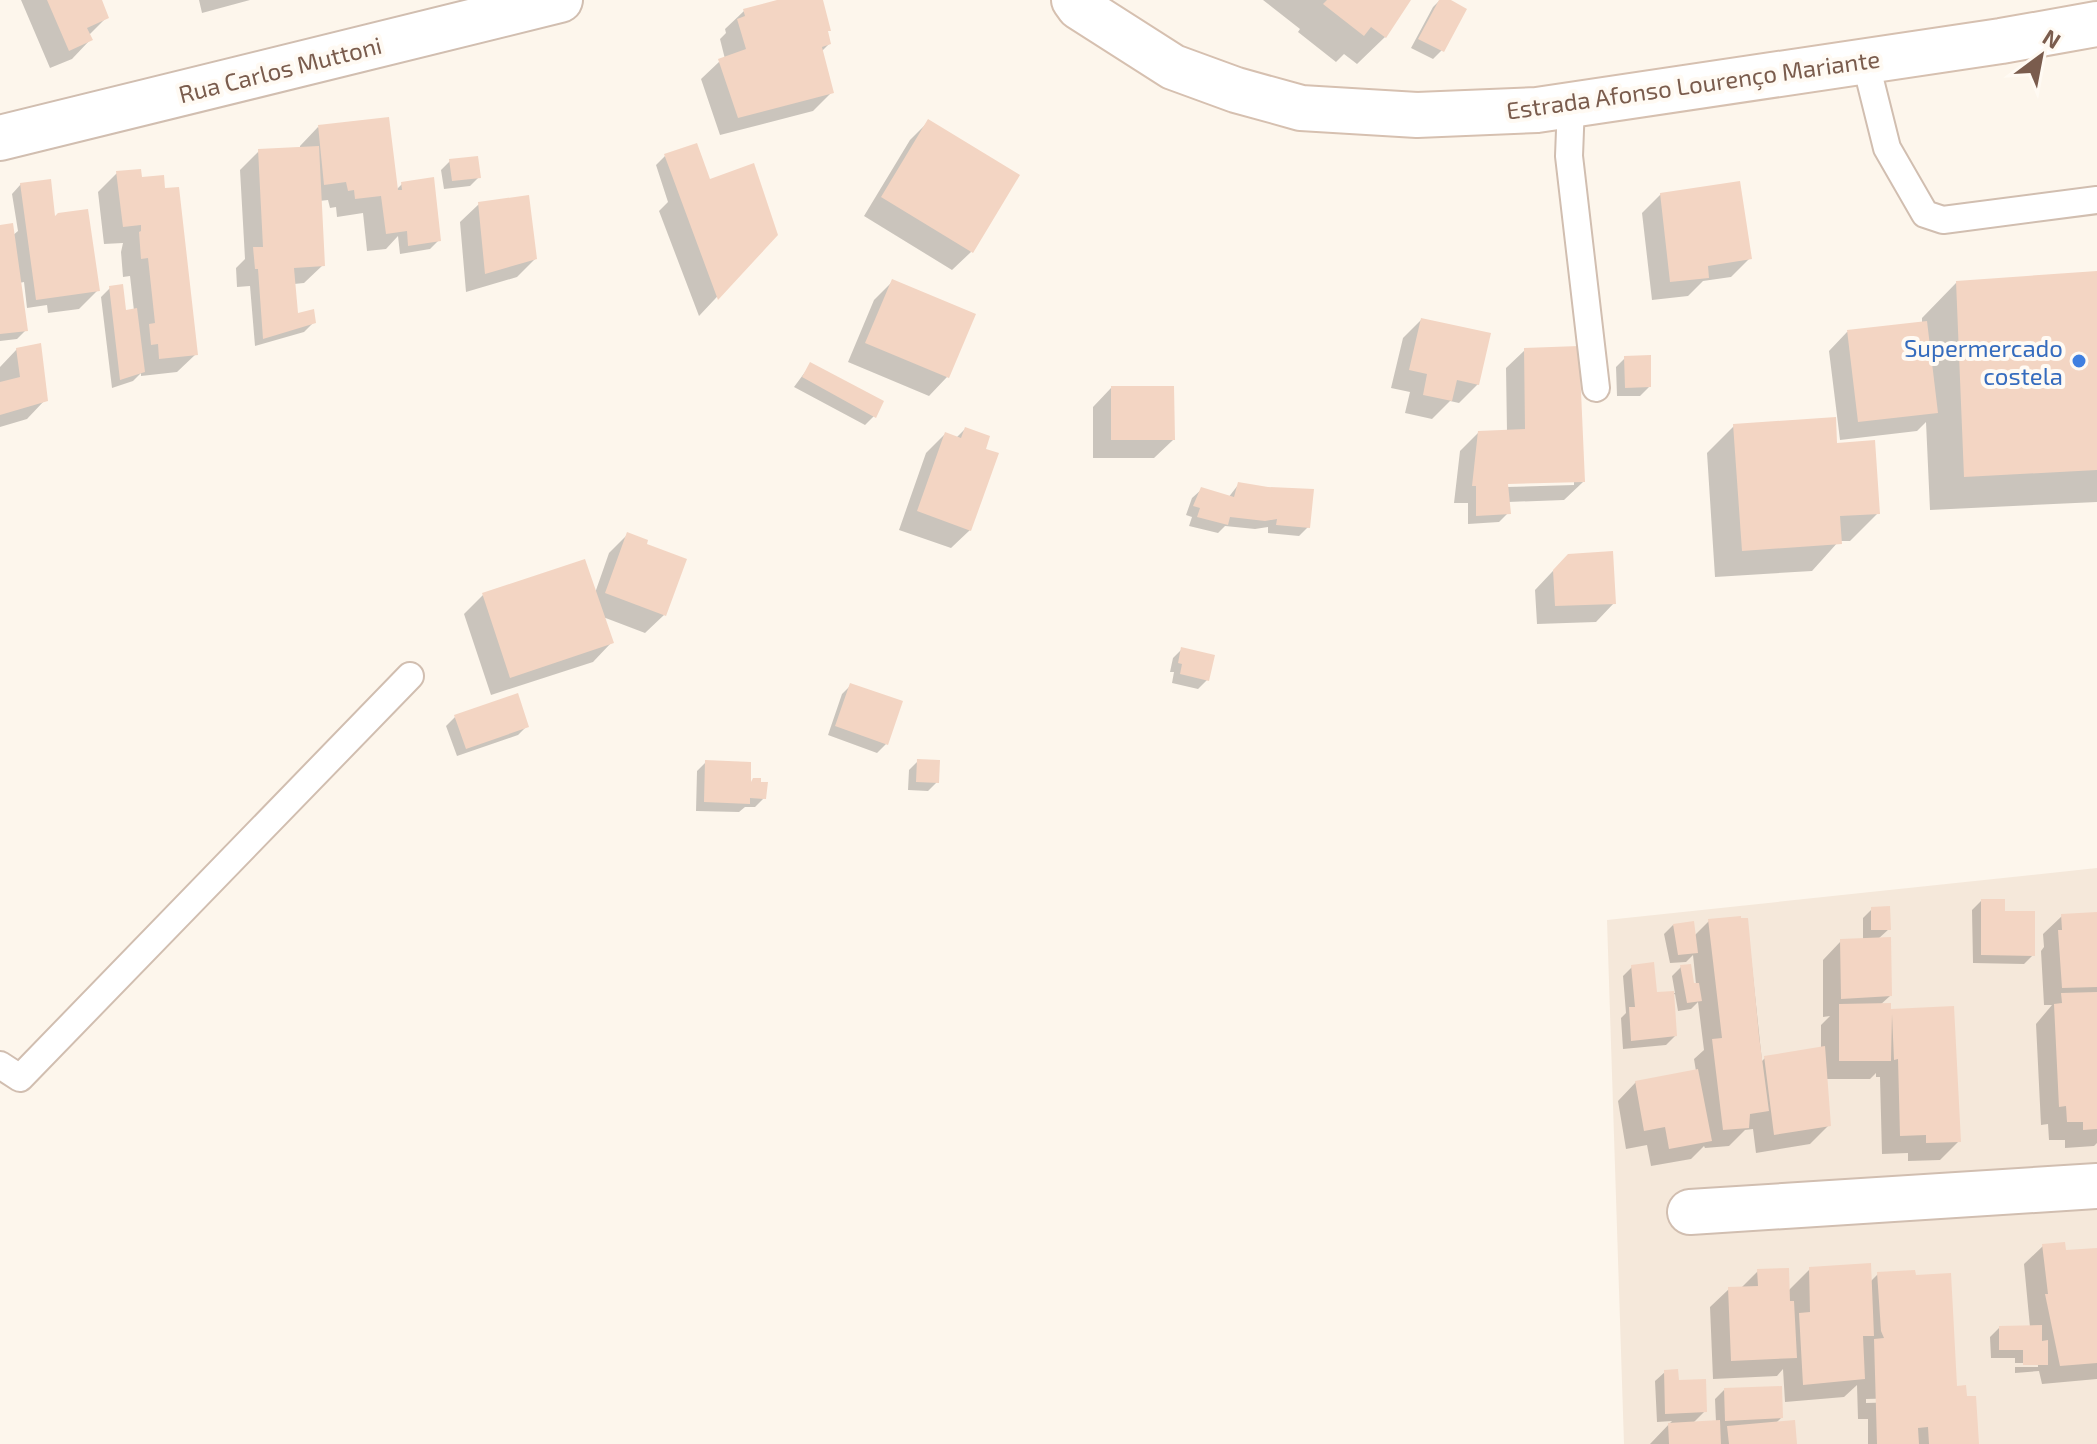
<svg xmlns="http://www.w3.org/2000/svg" width="2097" height="1444" font-family="'Exo 2',sans-serif">
<rect width="100%" height="100%" fill="#fdf6ec"/>
<path fill="#f5e8da" d="M2097 868V1444H1624L1607 920Z"/>
<path fill="#0003" fill-rule="evenodd" d="M21 0H100L107 17 88 36 90 40 72 59 50 68Z
M199 0H250L202 13Z
M785 0H821L829 30 826 33 829 44 821 52 832 92 813 111 720 135 701 79 720 61 725 59 720 39 726 33 725 29 744 11Z
M1263 0H1408L1385 37 1357 64 1344 54 1336 62 1298 32 1300 29Z
M1440 0H1447L1442 50 1433 59 1411 48 1433 7Z
M929 121 971 252 952 270 864 216 910 140Z
M318 127 396 190 402 184 439 240 430 249 400 254 398 236 386 249 367 251 363 213 337 217 336 207 330 208 328 200 319 201 323 265 304 283 294 284 296 315 314 322 304 332 255 346 250 286 237 287 236 268 245 259 240 170 259 151 300 149V146Z
M665 156 707 178 776 234 699 316 659 211 668 202 656 165Z
M450 161 479 177 470 186 444 189 441 170Z
M139 171 196 354 177 372 141 376V373L133 381 112 388 101 297 110 288 124 312 134 311 130 276 123 277 121 252 123 243 104 244 98 192 117 173Z
M21 184 53 220 97 291 79 309 48 313 47 305 27 308 24 282 19 283 26 330 17 339 0 341V227L12 236 18 231 12 194Z
M1661 194 1750 258 1731 277 1703 281 1688 296 1652 300 1642 213Z
M479 204 535 259 517 277 466 292 460 222Z
M2097 273V502L1930 510 1926 422 1917 431 1840 440 1829 351 1847 332 1922 323V318L1956 283Z
M893 281 947 377 929 396 848 362 874 300Z
M1421 320 1478 384 1459 403 1450 401 1432 419 1405 413 1410 392 1391 388 1403 338Z
M17 349 45 400 27 419 0 427V367Z
M1525 350 1583 482 1564 500 1508 502V513L1499 522 1468 524V503H1454L1460 451 1479 432H1507L1506 368ZM1574 481V485L1506 487V483Z
M1625 358 1649 387 1640 396H1617L1616 367Z
M811 364 874 416 865 425 794 387Z
M1111 388 1173 440 1154 458H1093V407Z
M1734 426 1835 445 1878 513 1850 541H1839L1812 571 1715 577 1707 453Z
M965 429 970 530 951 548 899 530 926 453 945 434 956 438Z
M1238 485 1308 527 1299 536 1268 533V527L1255 529 1225 526 1218 533 1189 526 1192 517 1186 515 1192 498 1202 489 1228 498Z
M628 534 664 615 645 633 603 617 611 643 593 662 491 695 464 614 483 595 595 593 609 553Z
M1568 555 1614 603 1596 622 1537 624 1535 590Z
M1182 649 1207 680 1198 689 1172 683 1174 672H1170L1173 658Z
M851 685 886 744 877 753 828 735 842 694Z
M455 717 527 726 518 735 457 756 446 726Z
M918 761 937 782 928 791 908 790 909 770Z
M706 762 749 784 764 798 755 807H745L739 812 696 811 697 771Z
M1981 901 2003 913 2033 955 2024 964 1973 963 1972 910Z
M1872 909 1889 929 1878 939 1890 996 1880 1005 1889 1011 1952 1008 1959 1141 1940 1160 1908 1161V1153L1882 1154 1880 1077H1876V1073L1870 1079H1825L1828 1126 1810 1144 1756 1153 1753 1129 1745 1130 1729 1146 1705 1148 1704 1146 1691 1159 1651 1166 1647 1145 1626 1149 1618 1101 1636 1082 1696 1071 1694 1059 1704 1050 1698 1002 1691 1009 1678 1011 1675 994 1672 995 1675 1036 1666 1045 1623 1049 1621 1018 1626 1013 1623 976 1632 967 1656 994 1675 993 1672 976 1681 967 1693 985 1696 984 1693 955 1686 962 1670 963 1664 934 1673 925 1693 937 1709 921 1747 920 1762 1061 1765 1058 1821 1049V1025L1830 1016 1823 1017V960L1841 941 1863 940V918Z
M2097 914V1143L2094 1146 2065 1148V1140H2049L2048 1124 2041 1125 2036 1024 2052 1005H2044L2041 951 2044 947 2043 934 2062 916Z
M2043 1246 2064 1253 2097 1250V1379L2042 1384 2039 1371 2015 1373V1367H2038V1363H2015V1358H1991L1990 1337 1999 1328 2030 1327 2024 1264Z
M1810 1269 1870 1282 1878 1274 1956 1388 1977 1444H1868V1419H1858L1857 1385 1844 1397 1785 1402 1783 1369 1777 1376 1713 1379 1710 1307 1729 1289 1741 1288 1758 1271 1788 1291ZM1939 1397V1401L1866 1403V1399Z
M1665 1372 1705 1411 1693 1423 1716 1422 1715 1399 1724 1390 1781 1418 1776 1423 1795 1444H1650L1672 1421 1657 1422 1655 1381Z"/>
<path fill="#f3d5c3" d="M47 0H102L109 18 87 28 93 40 69 51Z
M777 0H823L831 31H828L831 44 822 47 834 93 738 118 718 59 746 49 737 19 745 16 743 9Z
M1327 0H1411L1386 38 1371 27 1364 36 1323 4Z
M1439 0H1451L1467 9 1444 52 1418 39Z
M389 117 398 190H402L401 182 434 177 441 241 408 246 407 231 386 234 381 196 355 199 354 190 348 191 346 182 324 185 318 125Z
M928 119 1020 175 973 253 881 197Z
M697 143 710 179 754 163 778 235 718 300 664 154Z
M319 146 325 266 294 268 298 313 314 309 316 323 263 339 258 269H255L253 247H263L258 149Z
M478 156 481 178 452 181 449 159Z
M141 169 142 177 164 175 165 188 179 187 198 355 159 359 158 344 151 345 149 324 155 323 148 258 141 259 139 232 141 231V225L123 227 116 171Z
M51 179 55 216 58 213 88 209 100 291 36 300 20 183Z
M1740 181 1752 259 1708 266 1709 278 1670 282 1660 193Z
M529 195 537 259 485 274 478 202Z
M13 223 28 331 0 334V225Z
M2097 271V470L1964 477 1956 281Z
M892 279 976 314 949 378 865 343Z
M123 284 126 310 137 308 145 372 120 380 109 286Z
M1421 318 1491 333 1479 385 1457 380 1452 401 1423 395 1427 374 1409 370Z
M1927 321 1938 413 1858 422 1847 330Z
M41 343 48 401 0 415V382L20 377 16 348Z
M1579 346 1585 482 1508 484 1511 514 1476 516V486H1472L1478 431 1525 429 1524 348Z
M1651 355V387L1625 388 1624 356Z
M810 362 884 401 876 418 802 377Z
M1111 386H1174L1175 440H1111Z
M1836 417 1837 443 1875 440 1880 514 1840 516 1842 544 1742 551 1733 424Z
M965 427 990 436 986 449 999 453 971 531 917 511 945 432 961 438Z
M1238 482 1268 487 1314 489 1310 528 1276 525 1277 519 1265 521 1230 517 1228 525 1197 517 1200 508 1193 506 1201 487 1234 497Z
M627 532 648 540 647 544 687 559 666 616 605 593Z
M1613 551 1616 604 1555 606 1553 570 1568 554Z
M585 559 614 643 510 678 482 593Z
M1181 647 1215 655 1209 681 1180 674 1182 664 1178 663Z
M850 683 903 701 888 745 835 726Z
M518 693 529 727 466 749 454 715Z
M917 759 940 760 939 783 916 782Z
M705 760 751 762V782L753 778H761V782H768L766 799 750 798V804L704 802Z
M1981 899H2005V911H2035V956L1981 955Z
M1890 906 1891 930H1871V907Z
M2097 912V987L2062 988 2058 930H2062L2061 914Z
M1741 916V918H1748L1759 1036 1769 1111 1750 1114 1749 1128 1723 1130 1712 1039 1722 1038 1708 919Z
M1694 921 1698 953 1678 955 1673 924Z
M1891 937 1892 996 1841 999 1840 939Z
M1654 962 1657 992 1674 991 1677 1036 1631 1041 1629 1007H1635L1631 965Z
M1691 964 1694 983H1699L1702 1001 1687 1003 1680 965Z
M2097 992V1129L2083 1130V1122H2067L2066 1106 2059 1107 2054 1004 2062 1003 2061 993Z
M1891 1003V1009L1954 1006 1961 1142 1926 1143V1135L1900 1136 1898 1059 1894 1060 1892 1014 1891 1061H1839V1004Z
M1825 1046 1831 1126 1774 1135 1764 1056Z
M1698 1069 1712 1141 1669 1149 1665 1127 1644 1131 1635 1081Z
M2065 1242 2066 1250 2097 1248V1363L2060 1366 2045 1294H2048L2042 1244Z
M1871 1263 1874 1336H1863L1865 1379 1803 1385 1799 1313 1810 1312 1809 1267Z
M1789 1268 1790 1301H1794L1797 1358 1731 1361 1728 1287 1758 1286 1757 1269Z
M1915 1270 1916 1275 1951 1273 1957 1386 1966 1385 1967 1396H1976L1979 1444H1929L1928 1427 1918 1428 1919 1444H1877L1874 1339 1884 1338 1881 1331 1877 1272Z
M2042 1325V1341L2048 1340V1365H2023V1350H1999V1326Z
M1678 1369 1679 1380 1706 1379 1707 1412 1665 1414 1664 1370Z
M1782 1386 1783 1418 1725 1421 1724 1388Z
M1720 1420 1721 1444H1669L1668 1423Z
M1795 1420 1797 1444H1729L1727 1426Z"/>
<g fill="none" stroke-linecap="round" stroke-linejoin="round">
<g stroke="#d1beb0" stroke-width="30">
<path id="service" d="M1865 60 1887 148 1925 214 1943 220 2097 200
M1571 104 1569 156 1596 388
M0 1065 20 1078 410 676"/>
</g>
<g stroke="#d1beb0" stroke-width="48">
<path id="minor" d="M0 138 560 0
M1690 1212 2097 1186"/>
</g>
<g stroke="#d6c0b0" stroke-width="48">
<path id="secondary" d="M1074 0 1079 7 1173 67 1236 90 1301 108 1417 115 1537 110 2001 41 2097 24"/>
</g>
<use href="#service" stroke="#fff" stroke-width="26"/>
<use href="#minor" stroke="#fff" stroke-width="44"/>
<use href="#secondary" stroke="#fff" stroke-width="44"/>
</g>
<circle fill="#3f7fe0" stroke="#fffaf3" stroke-width="3" cx="2079" cy="361" r="8"/>
<g text-anchor="middle" dominant-baseline="central" stroke-width="8" stroke-linejoin="round" paint-order="stroke">
<g font-size="24" fill="#7a5c4d" stroke="#fffaf3">
<text transform="translate(280 69) rotate(-14)">Rua Carlos Muttoni</text>
<text transform="translate(1693 84) rotate(-8)">Estrada Afonso Lourenço Mariante</text>
</g>
<g font-size="24" fill="#366cbe" stroke="#fffaf3" text-anchor="end">
<text x="2063" y="347">Supermercado<tspan x="2063" dy="28">costela</tspan></text>
</g>
</g>
<g transform="translate(2041 56) rotate(32)" stroke="#fffaf3" stroke-width="6" paint-order="stroke">
<path d="M0-6L14 30L0 20L-14 30Z" fill="#7a5c4d"/>
<text y="-12" font-size="22" font-weight="bold" text-anchor="middle" fill="#7a5c4d">N</text>
</g>
</svg>
